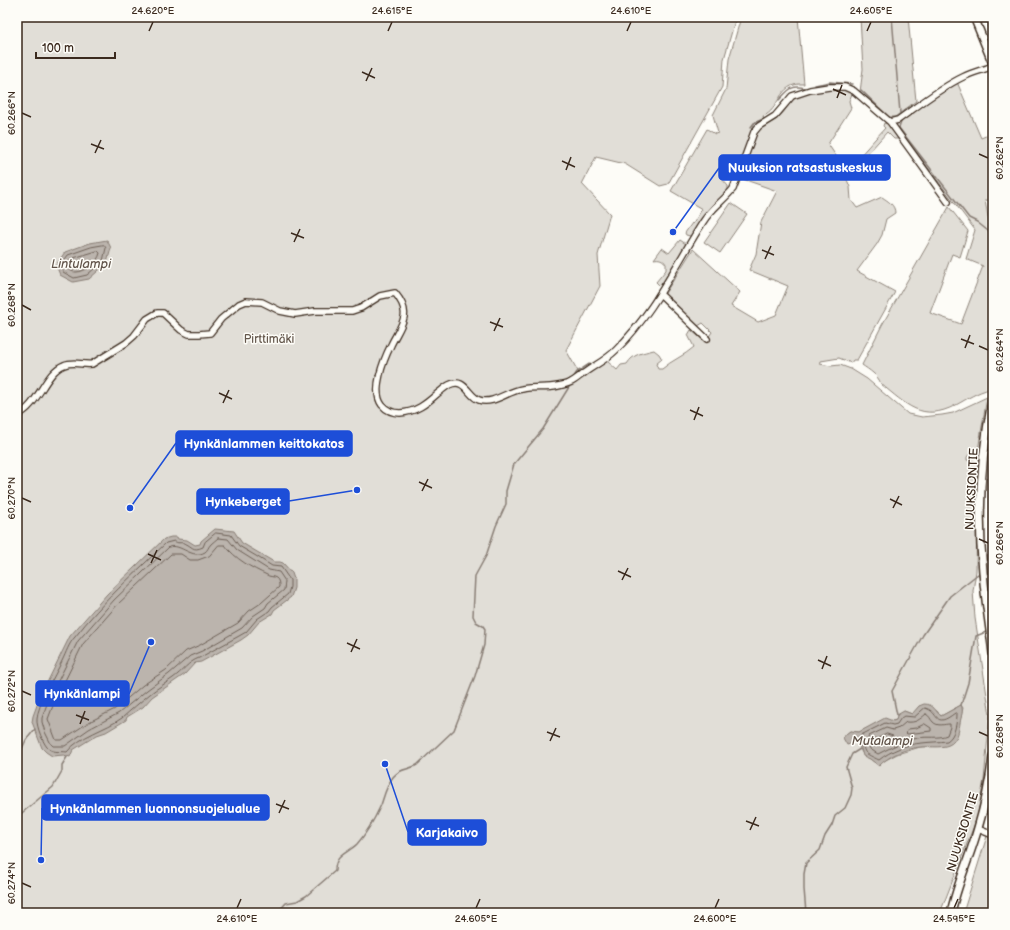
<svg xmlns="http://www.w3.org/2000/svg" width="1010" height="930" font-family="'Balsamiq Sans',sans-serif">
<rect width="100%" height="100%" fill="#fdfcf7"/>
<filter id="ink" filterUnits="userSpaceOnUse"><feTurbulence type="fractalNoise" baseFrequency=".025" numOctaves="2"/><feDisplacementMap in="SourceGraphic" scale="8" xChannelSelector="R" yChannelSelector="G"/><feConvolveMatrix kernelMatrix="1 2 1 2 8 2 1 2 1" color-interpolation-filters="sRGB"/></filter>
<g filter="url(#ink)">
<path fill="#e1ded7" stroke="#8e847a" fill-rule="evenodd" d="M17 17H736L724 59 722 87 668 184 660 186 625 164 596 157 582 184 610 214 598 255 600 286 566 350 580 375 607 361 617 370 621 365 627 364C633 354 642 353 654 350L659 354 662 359 656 364 658 369H662C672 360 684 356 694 347L688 335 691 330 705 342 712 332 703 323 698 326 664 295 693 249 740 292 731 306 758 322 776 315 788 286 749 270 756 254 761 222 777 191 740 178C744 164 748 147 755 135 760 126 771 124 778 118 785 112 789 103 796 97 800 94 806 94 811 93 824 89 841 84 852 94L849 101 851 108 828 144 846 171 845 175 850 187 851 200 857 208 882 197C888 201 895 205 895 213L886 219 882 235 877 244 857 271 895 292 857 360H853L851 363 839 358 821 361 820 364 831 366 840 365 851 369 867 379 908 414 922 417 942 415 953 413 987 397 978 450 970 453 967 457V460L975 461 978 464 976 571 973 591 975 618 990 715 984 780 977 818 940 913H17ZM961 705 963 708 956 738 942 746 920 747 897 754 884 761 874 762 862 753 860 749 859 741 855 740 850 744 846 734 850 731 859 732 872 726 896 720 904 711 912 714 915 713 919 706 937 711 941 716Z
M741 17H798L804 84C777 82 780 111 763 116L764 120 755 122 744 150 736 176 731 179 724 176 722 179 728 186V190L692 235 690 236 686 235 685 233 692 223 693 224 702 209 671 191 707 129 715 134 718 133 713 115 726 89 729 59Z
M860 17H908L916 101 895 117H888L860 92 863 69Z
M957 82 981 138 993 133V200H985L993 246V379L990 389C977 392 967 399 956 405 922 423 906 404 881 384 878 375 869 370 862 365L882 325 949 207 968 231 960 257 952 254 930 313 961 324 983 266 966 259 975 230 895 124Z
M884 123 889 124 898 135V139H894L887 132 853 170 849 168 885 128 883 126Z
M731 203 747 214 720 253 704 242Z
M680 240 686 244V247L664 282 659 285 656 282 666 270V264C663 259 659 258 654 259L662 248 669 253Z
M987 836 993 838V913H963Z"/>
<path fill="#bbb4ad" stroke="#887d74" d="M107 240 111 248 107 263 89 279 73 282 60 275 56 265 65 252 90 243Z
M215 529 234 531 242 543 274 562H280L283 563 292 573 294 579V588L291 597 274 610 272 614 259 622 248 635 241 640 201 662 195 663 185 674 152 697 143 707 127 717 126 720 106 732 97 735 73 750 70 757 64 755 52 756 46 752 42 748 32 722 33 716 40 697 70 636 107 594 164 539 171 537H177L178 539 187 540 195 545 200 544 201 541Z
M924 704C934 704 935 711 941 716L961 705C964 710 961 717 960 723 959 730 958 738 952 743 945 749 931 746 921 747 907 748 889 755 879 766L870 759 863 756 859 741 855 740 850 744 847 745 843 738 846 734 850 731 859 732 885 718 893 721 896 720 897 715 904 711 912 714 919 706Z"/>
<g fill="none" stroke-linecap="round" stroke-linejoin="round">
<path stroke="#6e6157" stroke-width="1" d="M104 245 106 248 103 261 87 275 74 278 63 272 61 265 68 255 91 247Z
M98 251 100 253C98 262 86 272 76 272 72 272 70 270 67 268L66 266 71 259Z
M216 533 231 535 239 546 256 556 272 566 281 567 290 580V587L288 594 272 607 269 611 257 619 246 632 239 636 199 658C188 662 183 671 173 678 165 684 157 688 150 694 140 702 131 710 122 718 107 729 79 736 67 752 61 751 55 753 49 749 44 746 36 726 37 719 38 703 55 676 62 661 66 653 69 643 75 637 102 602 135 573 166 543L174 541C178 544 180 542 184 543 193 546 192 552 203 547L205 542Z
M218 538 228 539 237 550 269 570 279 572 285 581 284 590 268 603 265 608 253 616 242 628 202 651 190 656 169 674 147 690 119 713 89 729 65 746H53L51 744 45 732 42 722V718L48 701 78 641 114 600 169 547C181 543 192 560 205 552 208 550 208 547 211 544 213 542 216 540 218 538Z
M219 545H225C235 559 252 568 267 575 269 577 273 576 276 578 279 580 279 584 279 587L261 603 249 611 238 623 200 645 186 651 166 670 143 685 115 709 89 722 62 740H56L48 719 54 703 83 644 118 604 171 554H181L190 560H198L209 556Z
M925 708C940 711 933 730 955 713H957C957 723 955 736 947 741 938 742 930 742 922 743 907 744 890 751 879 760 877 759 868 755 866 753 862 749 864 742 861 737V735L885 723 893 725 897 724 901 718 904 716 914 717Z
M926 714C930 716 930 719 933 722 938 727 944 724 950 724V727L947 735C938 739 927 736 918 738 903 741 892 747 878 754L870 749 868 738 869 736 886 728 893 730 899 728 906 722C916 723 919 720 926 714Z
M925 724 931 728V731L907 734 906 733 908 729 916 728Z
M887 734 893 736V739L879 746 875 745V740Z"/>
<path stroke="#887d74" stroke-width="1.5" d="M892 17 900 113
M815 85 830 82 852 84
M861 90 889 117
M779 100C788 91 791 84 805 88
M901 122 899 128 969 218 977 222 993 235
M751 127 754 123 763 119
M654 297 657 292
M572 380 577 372 589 364
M992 558 993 557
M961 705 968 683 976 636 986 632
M897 715 892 691 923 635 950 596 978 574
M20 753 26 740 35 729
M17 817 53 787 62 771V765L67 757
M277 913 286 903 297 901 306 896 335 871C335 854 347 854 357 844 367 833 375 818 381 805 384 796 387 784 393 777 400 768 409 770 417 765L454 730 475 676 484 645 485 629 483 626 476 622 473 616 475 576 486 556 496 526 506 504V491L514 464 543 429 569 387
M806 913 804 889V874L806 863 820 850 825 836 832 825 835 816 845 808 851 795 852 788 846 767 852 754 860 749"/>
<g stroke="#3b2a1e" stroke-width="8">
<path id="minor" d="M993 24 992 27 993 34
M890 122 948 202
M660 294 707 339
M17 415C38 407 45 372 64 365 73 361 82 365 92 364L126 343 134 336 147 319 157 313H163L181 330 189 334H199L210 333 221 319 239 304 246 301 262 302 280 311 295 314 315 311H352L361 308 380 296 395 293C400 299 406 308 404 317 402 327 395 336 391 345 384 359 371 391 382 405 387 411 393 413 400 413 416 412 426 404 437 394 441 391 445 387 449 385 465 377 468 396 479 400 493 405 508 391 522 389 534 386 546 389 558 386 573 383 573 381 584 373 595 365 606 360 616 350 653 314 675 266 703 222 711 209 723 201 733 189L754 132 759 126 775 116 792 96 810 90 829 87H845L854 91 890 122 898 120C919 105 940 88 963 77 973 72 983 70 993 66
M978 829 993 835"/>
</g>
<g stroke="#3b2a1e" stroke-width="10">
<path id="tertiary" d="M974 17 993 64
M993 397C981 454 977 513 983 572 985 599 990 626 993 654
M951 913C957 884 970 857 978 828 985 805 990 780 993 756"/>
</g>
<use href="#minor" stroke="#fdfcf7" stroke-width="5.5"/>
<use href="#tertiary" stroke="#fdfcf7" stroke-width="7"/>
</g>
</g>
<path fill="none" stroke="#3b2a1e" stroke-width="1.5" d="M149 31 153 22M388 31 392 22M627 31 631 22M867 31 871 22M362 72 375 78M366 81 372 68M833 89 846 95M837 98 842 85M22 113 31 117M91 144 104 149M95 153 101 140M979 154 988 158M562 161 575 167M566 170 571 157M291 233 304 238M294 242 300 229M762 250 774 255M765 259 771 246M22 305 31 310M490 322 503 327M494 331 500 318M961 339 974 344M979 346 988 350M965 348 970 335M219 393 232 399M223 403 229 390M690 410 703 416M694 420 699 407M419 482 432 488M422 491 428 479M22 498 31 502M890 499 902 505M893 508 899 496M979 539 988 543M148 554 161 560M151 563 157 550M618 571 631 577M622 580 628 568M347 643 360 649M351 652 357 639M818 660 831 666M822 669 827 656M22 691 31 695M76 715 89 720M80 724 85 711M547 732 560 737M979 732 988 736M550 741 556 728M276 804 289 809M279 813 285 800M746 821 759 826M750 830 756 817M22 883 31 887M237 908 241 899M476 908 480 899M715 908 719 899M954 908 958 899"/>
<g text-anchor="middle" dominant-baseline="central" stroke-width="3" stroke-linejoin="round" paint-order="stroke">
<g font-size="12" fill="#64574c" stroke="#fdfcf7">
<text x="269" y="339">Pirttimäki</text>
</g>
<g font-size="12" fill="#3b2a1e" stroke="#fdfcf7">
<text transform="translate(972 489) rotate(-87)">NUUKSIONTIE</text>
<text transform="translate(963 832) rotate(-73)">NUUKSIONTIE</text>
</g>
<g font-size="13" font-style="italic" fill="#615349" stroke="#fdfcf7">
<text x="81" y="264">Lintulampi</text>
<text x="882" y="741">Mutalampi</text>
</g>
</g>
<path fill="none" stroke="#1d4ed8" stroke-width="1.5" d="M673 232L719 168M130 508L176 443M357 490L289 501M151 642L129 694M41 860L42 808M385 764L408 832"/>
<g fill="#1d4ed8" stroke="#fdfcf7" stroke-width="1.5">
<circle cx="673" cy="232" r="4"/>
<circle cx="130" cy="508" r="4"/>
<circle cx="357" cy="490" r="4"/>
<circle cx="151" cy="642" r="4"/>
<circle cx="41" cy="860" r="4"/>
<circle cx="385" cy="764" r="4"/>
</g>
<g fill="#1d4ed8" stroke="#1d4ed8" stroke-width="1.5">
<rect x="719" y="155" width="171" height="25" rx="4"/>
<rect x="176" y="431" width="176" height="25" rx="4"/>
<rect x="197" y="489" width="92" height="25" rx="4"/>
<rect x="36" y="681" width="93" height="25" rx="4"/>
<rect x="42" y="795" width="227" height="25" rx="4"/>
<rect x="408" y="820" width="78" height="25" rx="4"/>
</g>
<g font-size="13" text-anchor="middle" font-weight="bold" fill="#fff">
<text x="805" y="172">Nuuksion ratsastuskeskus</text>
<text x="264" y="448">Hynkänlammen keittokatos</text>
<text x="243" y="506">Hynkeberget</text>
<text x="82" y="698">Hynkänlampi</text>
<text x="155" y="813">Hynkänlammen luonnonsuojelualue</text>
<text x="447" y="837">Karjakaivo</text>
</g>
<rect width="1010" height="930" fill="none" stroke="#fdfcf7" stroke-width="44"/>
<path d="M36 52v6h79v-6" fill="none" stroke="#3b2a1e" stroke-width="2"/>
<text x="42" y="52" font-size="12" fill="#3b2a1e" stroke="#fdfcf7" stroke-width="3" paint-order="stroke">100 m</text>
<rect x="22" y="22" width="966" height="886" fill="none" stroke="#3b2a1e" stroke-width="1.5"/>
<g font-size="10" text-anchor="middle" fill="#3b2a1e">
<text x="153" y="14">24.620°E</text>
<text x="392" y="14">24.615°E</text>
<text x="631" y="14">24.610°E</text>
<text x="871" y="14">24.605°E</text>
<text transform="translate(11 113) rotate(-90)" y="4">60.266°N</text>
<text transform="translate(999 158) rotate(-90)" y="4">60.262°N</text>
<text transform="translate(11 305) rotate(-90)" y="4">60.268°N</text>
<text transform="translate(999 350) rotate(-90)" y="4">60.264°N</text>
<text transform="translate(11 498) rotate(-90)" y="4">60.270°N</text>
<text transform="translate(999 543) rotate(-90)" y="4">60.266°N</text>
<text transform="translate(11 691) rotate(-90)" y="4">60.272°N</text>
<text transform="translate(999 736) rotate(-90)" y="4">60.268°N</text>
<text transform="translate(11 883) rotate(-90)" y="4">60.274°N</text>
<text x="237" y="922">24.610°E</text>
<text x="476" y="922">24.605°E</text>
<text x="715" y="922">24.600°E</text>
<text x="954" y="922">24.595°E</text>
</g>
</svg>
